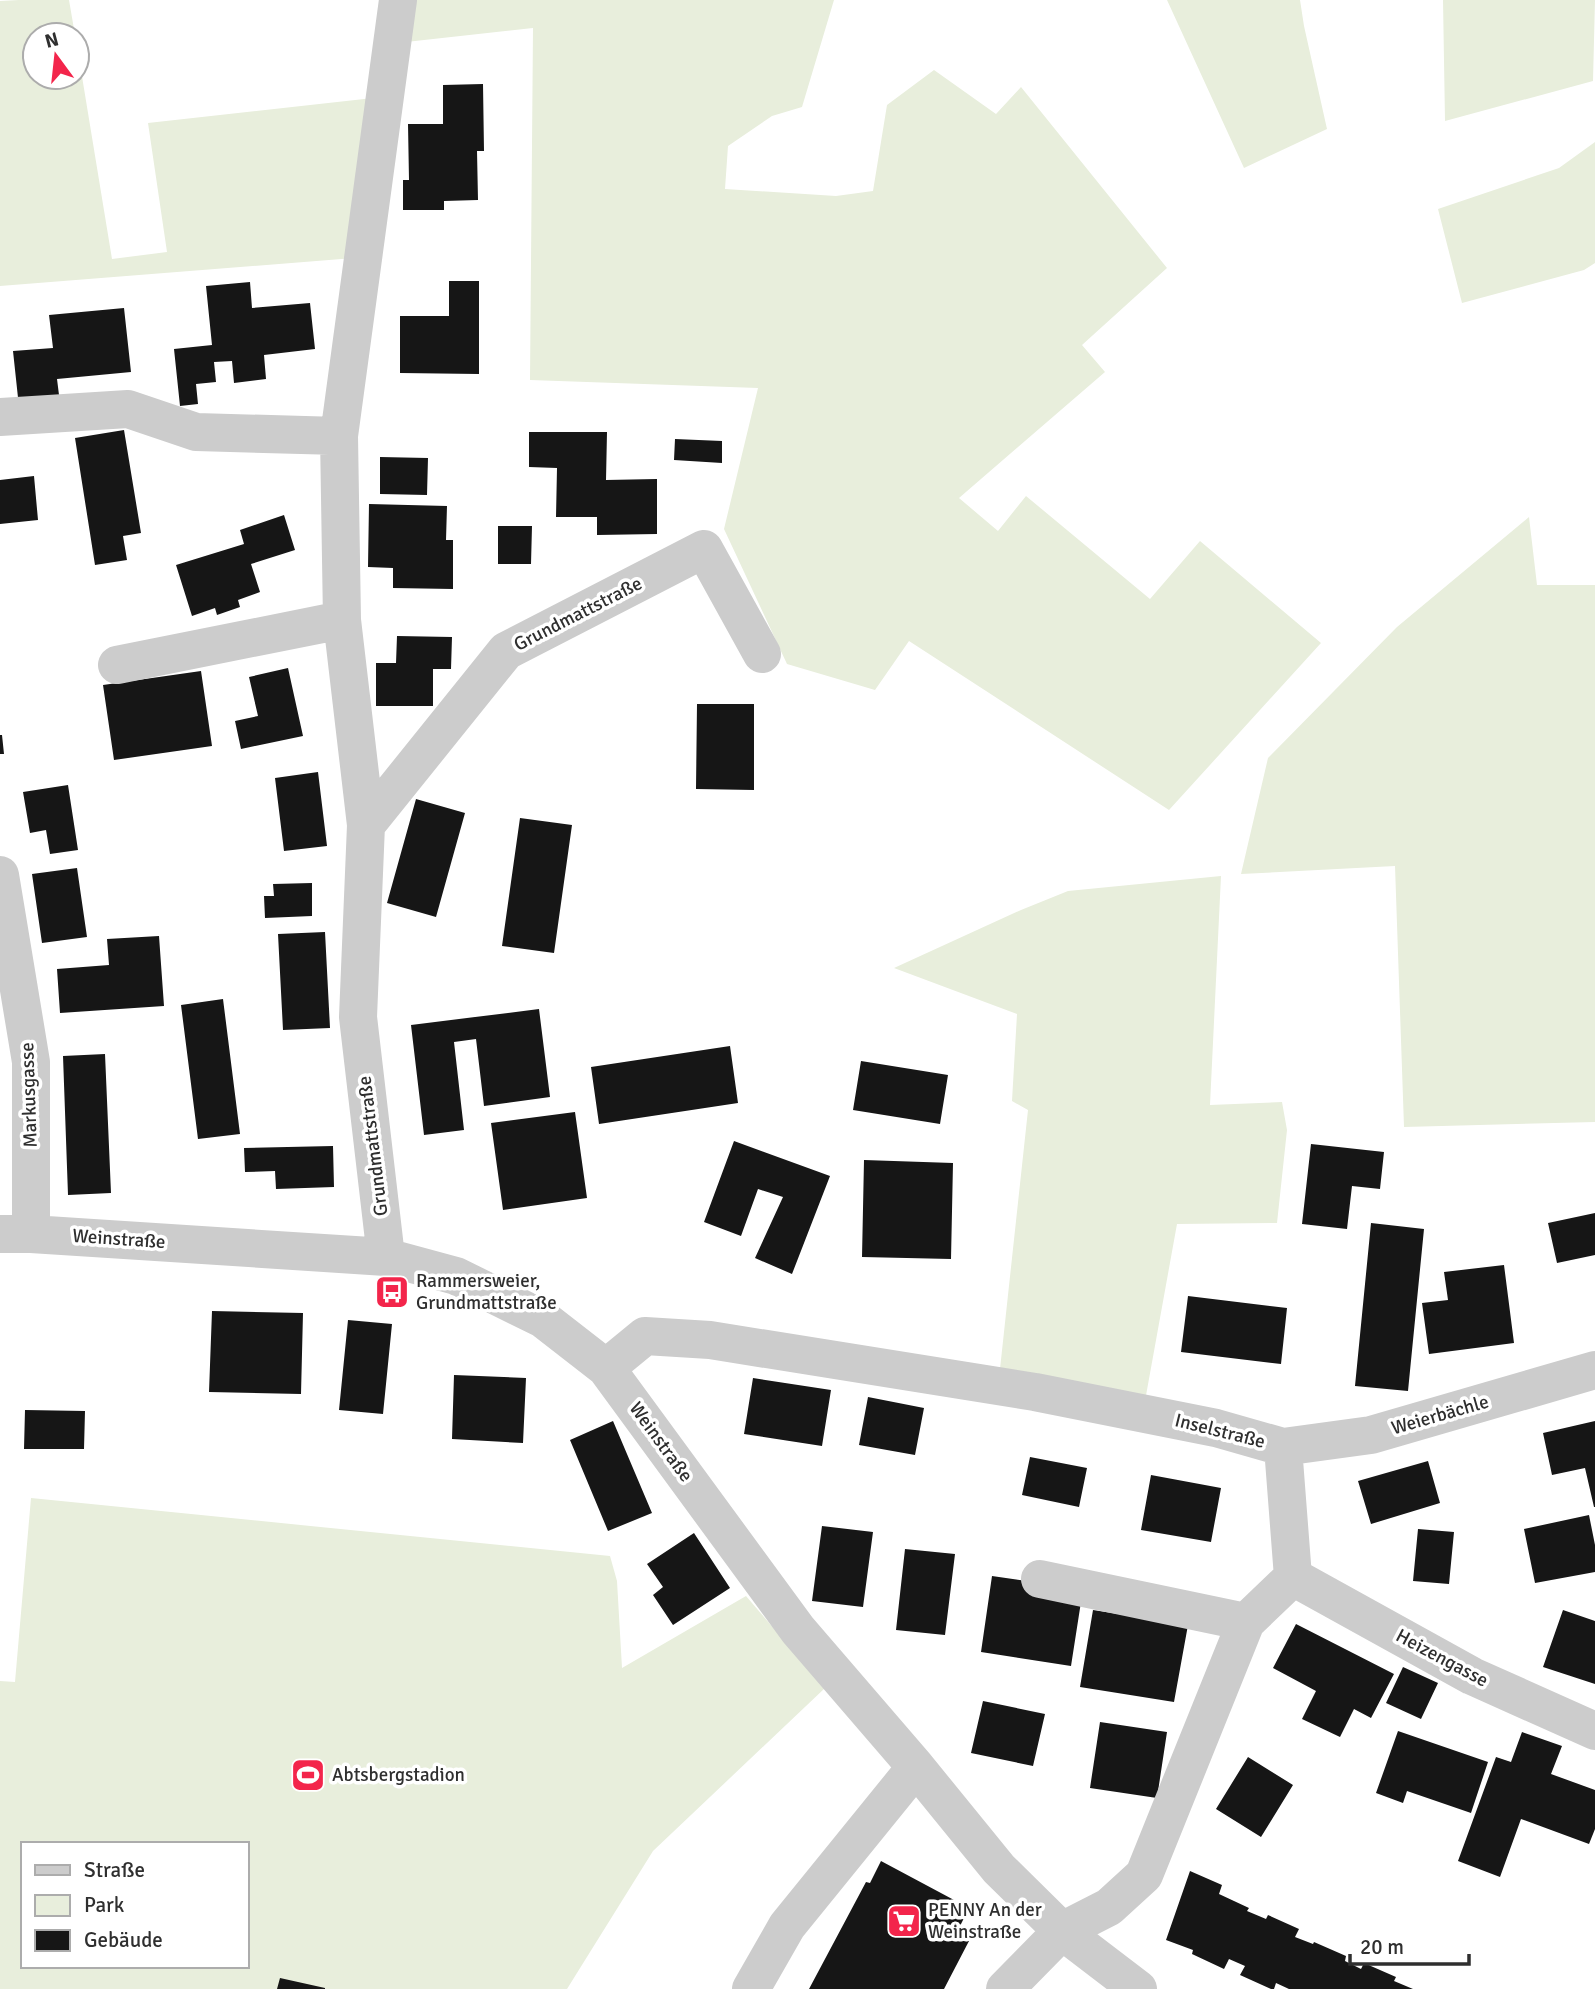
<svg xmlns="http://www.w3.org/2000/svg" width="1595" height="1989" font-family="Signika,sans-serif">
<rect width="100%" height="100%" fill="#fff"/>
<path fill="#e8eedc" fill-rule="evenodd" d="M19 0H69L75 35H35V77H77V46L112 259 167 252 148 123 373 98 354 258 0 286V1Z
M413 0H834L802 107 772 116 728 146 725 189 836 196 873 191 887 105 934 70 996 114 1021 87 1167 268 1082 345 1105 372 959 498 998 531 1026 496 1150 599 1200 541 1321 643 1169 810 909 641 875 690 787 664 724 529 758 388 530 380 533 28 406 42Z
M1167 0H1300L1304 26 1327 129 1244 168Z
M1443 0H1595L1593 81 1445 121Z
M1595 142V263L1584 270 1462 303 1438 209 1559 168Z
M1529 517 1537 585H1595V1122L1404 1127 1395 866 1241 874 1268 758 1397 627Z
M1221 876 1210 1105 1282 1102 1287 1130 1277 1223 1177 1224 1145 1401 1000 1369 1028 1110 1012 1101 1017 1014 894 968 1021 910 1068 891Z
M31 1498 610 1556 617 1581 622 1668 746 1596 825 1688 653 1851 567 1989H0V1681L15 1682ZM23 1844H247V1966H23Z"/>
<path fill="#161616" d="M483 84 484 151H477L478 200 444 201V210H403V180H409L408 124H443V85Z
M449 281H479V374L400 373V316H449Z
M250 282 252 308 310 303 315 349 264 355 266 379 234 383 232 361 214 362 216 382 196 384 198 404 180 406 174 349 212 345 206 286Z
M124 308 131 372 57 379 60 403 19 407 13 351 53 348 49 315Z
M124 430 141 533 123 536 127 560 95 565 75 438Z
M529 432H607L606 480 657 479V534L597 535V517H556L557 468 529 467Z
M675 439 722 441V463L674 460Z
M380 457 428 458 427 495 380 494Z
M34 476 38 520 0 524V480Z
M369 504 447 506 446 540H453V589L393 588V568L368 567Z
M284 515 295 550 251 564 260 592 238 600 240 607 217 615 215 608 192 616 176 565 244 544 240 530Z
M498 526H532L531 564H498Z
M397 636 452 637 451 669H433V706H376V663H396Z
M288 668 303 736 241 749 235 721 258 716 249 677Z
M201 671 212 746 114 760 103 685Z
M697 704H754V790L696 789Z
M0 735H2L4 754H0Z
M318 772 327 846 284 851 275 778Z
M68 785 78 850 50 854 46 830 30 833 23 792Z
M416 799 465 813 436 917 387 903Z
M520 818 572 825 554 953 502 946Z
M77 868 87 937 42 943 32 874Z
M312 883V916L265 918 264 896H274L273 884Z
M325 932 330 1028 283 1030 278 934Z
M159 936 164 1006 60 1013 57 969 109 965 107 939Z
M223 999 240 1134 198 1139 181 1005Z
M539 1009 550 1097 484 1106 476 1039 454 1042 464 1130 424 1135 411 1025Z
M730 1046 738 1103 599 1124 591 1067Z
M105 1054 111 1193 68 1195 63 1056Z
M861 1061 948 1075 940 1124 853 1110Z
M575 1112 587 1198 503 1210 491 1123Z
M734 1141 830 1176 792 1274 755 1258 783 1197 758 1189 741 1236 704 1222Z
M1311 1144 1384 1152 1380 1189 1352 1186 1347 1229 1302 1224Z
M333 1146 334 1187 276 1189 275 1171 245 1172 244 1148Z
M864 1160 953 1163 951 1259 862 1257Z
M1595 1213V1255L1557 1263 1548 1223Z
M1371 1223 1424 1229 1408 1391 1355 1386Z
M1504 1265 1514 1343 1429 1354 1422 1303 1448 1300 1444 1272Z
M1188 1296 1287 1308 1281 1364 1181 1352Z
M212 1311 303 1313 301 1394 209 1392Z
M348 1320 392 1324 383 1414 339 1410Z
M454 1375 526 1378 523 1443 452 1439Z
M753 1378 831 1390 822 1446 744 1434Z
M868 1397 924 1408 915 1455 859 1445Z
M25 1410 85 1411 84 1449H24Z
M613 1421 652 1513 608 1531 570 1440Z
M1595 1421V1507H1594L1585 1468 1552 1475 1543 1433Z
M1030 1457 1087 1468 1079 1507 1022 1495Z
M1428 1461 1440 1503 1371 1524 1358 1481Z
M1151 1475 1221 1488 1211 1542 1141 1530Z
M1589 1515 1595 1545V1572L1535 1583 1524 1529Z
M822 1526 873 1532 863 1607 812 1601Z
M1418 1529 1454 1532 1449 1584 1413 1581Z
M694 1533 730 1588 673 1625 653 1595 663 1587 647 1564Z
M905 1549 955 1554 945 1635 896 1630Z
M992 1576 1083 1589 1071 1666 981 1652Z
M1093 1610 1188 1625 1174 1702 1080 1687Z
M1563 1610 1595 1621V1684L1543 1667Z
M1296 1624 1394 1674 1371 1718 1354 1709 1340 1737 1302 1719 1316 1691 1273 1668Z
M1403 1667 1438 1683 1421 1719 1386 1703Z
M983 1701 1045 1714 1033 1766 971 1753Z
M1100 1722 1167 1732 1157 1798 1090 1788Z
M1398 1731 1488 1762 1471 1813 1407 1791 1403 1803 1376 1793Z
M1522 1732 1562 1746 1551 1774 1595 1790V1829L1589 1844 1521 1819 1500 1877 1458 1861 1496 1757 1511 1762Z
M1248 1757 1293 1785 1261 1837 1216 1809Z
M881 1861 969 1908 956 1934 969 1941 944 1989H809L866 1882 870 1883Z
M1190 1871 1222 1885 1219 1894 1249 1908 1247 1911 1266 1919 1268 1915 1299 1929 1295 1937 1313 1944 1314 1942 1346 1956 1345 1961 1361 1969 1364 1963 1396 1977 1394 1981 1413 1989H1289L1276 1983 1274 1989H1271L1240 1975 1245 1966 1229 1959 1224 1969 1192 1954 1193 1950 1166 1940Z
M280 1978 325 1988V1989H277Z"/>
<g fill="none" stroke-linecap="round" stroke-linejoin="round">
<path stroke="#ccc" stroke-width="38" d="M0 417 128 409 196 432 339 436
M117 665 342 620
M366 825 342 620 339 436 398 0
M0 875 31 1062V1234
M0 1234H31L386 1257 456 1276 543 1319 606 1368 798 1630 916 1767 999 1869 1062 1931 1138 1989
M386 1257 358 1017 366 825 506 651 704 549 762 654
M606 1368 645 1336 710 1340 1035 1392 1216 1428 1283 1447 1371 1435 1595 1370
M1293 1577 1472 1676 1595 1731
M1040 1579 1246 1622
M751 1989 787 1926 916 1767
M1005 1989 1062 1931 1109 1907 1144 1875 1246 1622 1293 1577 1283 1447"/>
</g>
<defs>
<g id="bus-square" transform="scale(1.75)"><rect x="-9" y="-9" width="18" height="18" rx="4" fill="#f3254b" stroke="#fff"/><path d="M-5-6H5V4H4V6H2V4H-2V6H-4V4H-5ZM-3.5-4V0h7V-4ZM-3.5 1.2v1.5H-2V1.2ZM2 1.2v1.5H3.5V1.2Z" fill="#fff"/></g>
<g id="stadium-square" transform="scale(1.75)"><rect x="-9" y="-9" width="18" height="18" rx="4" fill="#f3254b" stroke="#fff"/><path d="M0-5a6.5 5 0 1 0 0 10a6.5 5 0 1 0 0-10ZM-3.5-1.8h7v3.6h-7Z" fill="#fff"/></g>
<g id="supermarket-square" transform="scale(1.75)"><rect x="-9" y="-9" width="18" height="18" rx="4" fill="#f3254b" stroke="#fff"/><path d="M-6-5.5h2.5l.6 2H6L4.5 2H-2.5L-4.4-4H-6ZM-1.5 3.2a1.3 1.3 0 1 0 .1 0ZM3 3.2a1.3 1.3 0 1 0 .1 0Z" fill="#fff"/></g>
</defs>
<g fill-rule="evenodd">
<use href="#bus-square" x="392" y="1292"/>
<use href="#stadium-square" x="308" y="1775"/>
<use href="#supermarket-square" x="904" y="1921"/>
</g>
<g text-anchor="middle" dominant-baseline="central" stroke-width="7" stroke-linejoin="round" paint-order="stroke">
<g font-size="19" fill="#2f2f2f" stroke="#fff">
<text transform="translate(578 614) rotate(-27)">Grundmattstraße</text>
<text transform="translate(29 1095) rotate(-92)">Markusgasse</text>
<text transform="translate(373 1146) rotate(-97)">Grundmattstraße</text>
<text transform="translate(119 1239) rotate(4)">Weinstraße</text>
<text transform="translate(1440 1415) rotate(-16)">Weierbächle</text>
<text transform="translate(1220 1431) rotate(14)">Inselstraße</text>
<text transform="translate(661 1442) rotate(54)">Weinstraße</text>
<text transform="translate(1442 1658) rotate(28)">Heizengasse</text>
</g>
<g font-size="19" fill="#2f2f2f" stroke="#fff" text-anchor="start">
<text x="416" y="1281">Rammersweier,<tspan x="416" dy="22">Grundmattstraße</tspan></text>
<text x="332" y="1775">Abtsbergstadion</text>
<text x="928" y="1910">PENNY An der<tspan x="928" dy="22">Weinstraße</tspan></text>
</g>
</g>
<rect x="21" y="1842" width="228" height="126" fill="#ffffff" stroke="#acacac" stroke-width="2"/>
<rect x="35" y="1865" width="35" height="10" fill="#cccccc" stroke="#acacac" stroke-width="2"/>
<text x="84" y="1877" font-size="21" fill="#2f2f2f">Straße</text>
<rect x="35" y="1895" width="35" height="21" fill="#e8eedc" stroke="#acacac" stroke-width="2"/>
<text x="84" y="1912" font-size="21" fill="#2f2f2f">Park</text>
<rect x="35" y="1930" width="35" height="21" fill="#161616" stroke="#acacac" stroke-width="2"/>
<text x="84" y="1947" font-size="21" fill="#2f2f2f">Gebäude</text>
<g transform="translate(56 56) rotate(345)"><circle r="33" fill="#ffffff" stroke="#acacac" stroke-width="2"/>
<path d="M0-5L12 26L0 18L-12 26Z" fill="#f3254b"/>
<text y="-10" font-size="19" font-weight="bold" text-anchor="middle" fill="#2f2f2f">N</text>
</g>
<path d="M1350 1954v10h119v-10" fill="none" stroke="#2f2f2f" stroke-width="3.5"/>
<text x="1360" y="1954" font-size="21" fill="#2f2f2f" stroke="#ffffff" stroke-width="5" paint-order="stroke">20 m</text>
</svg>
